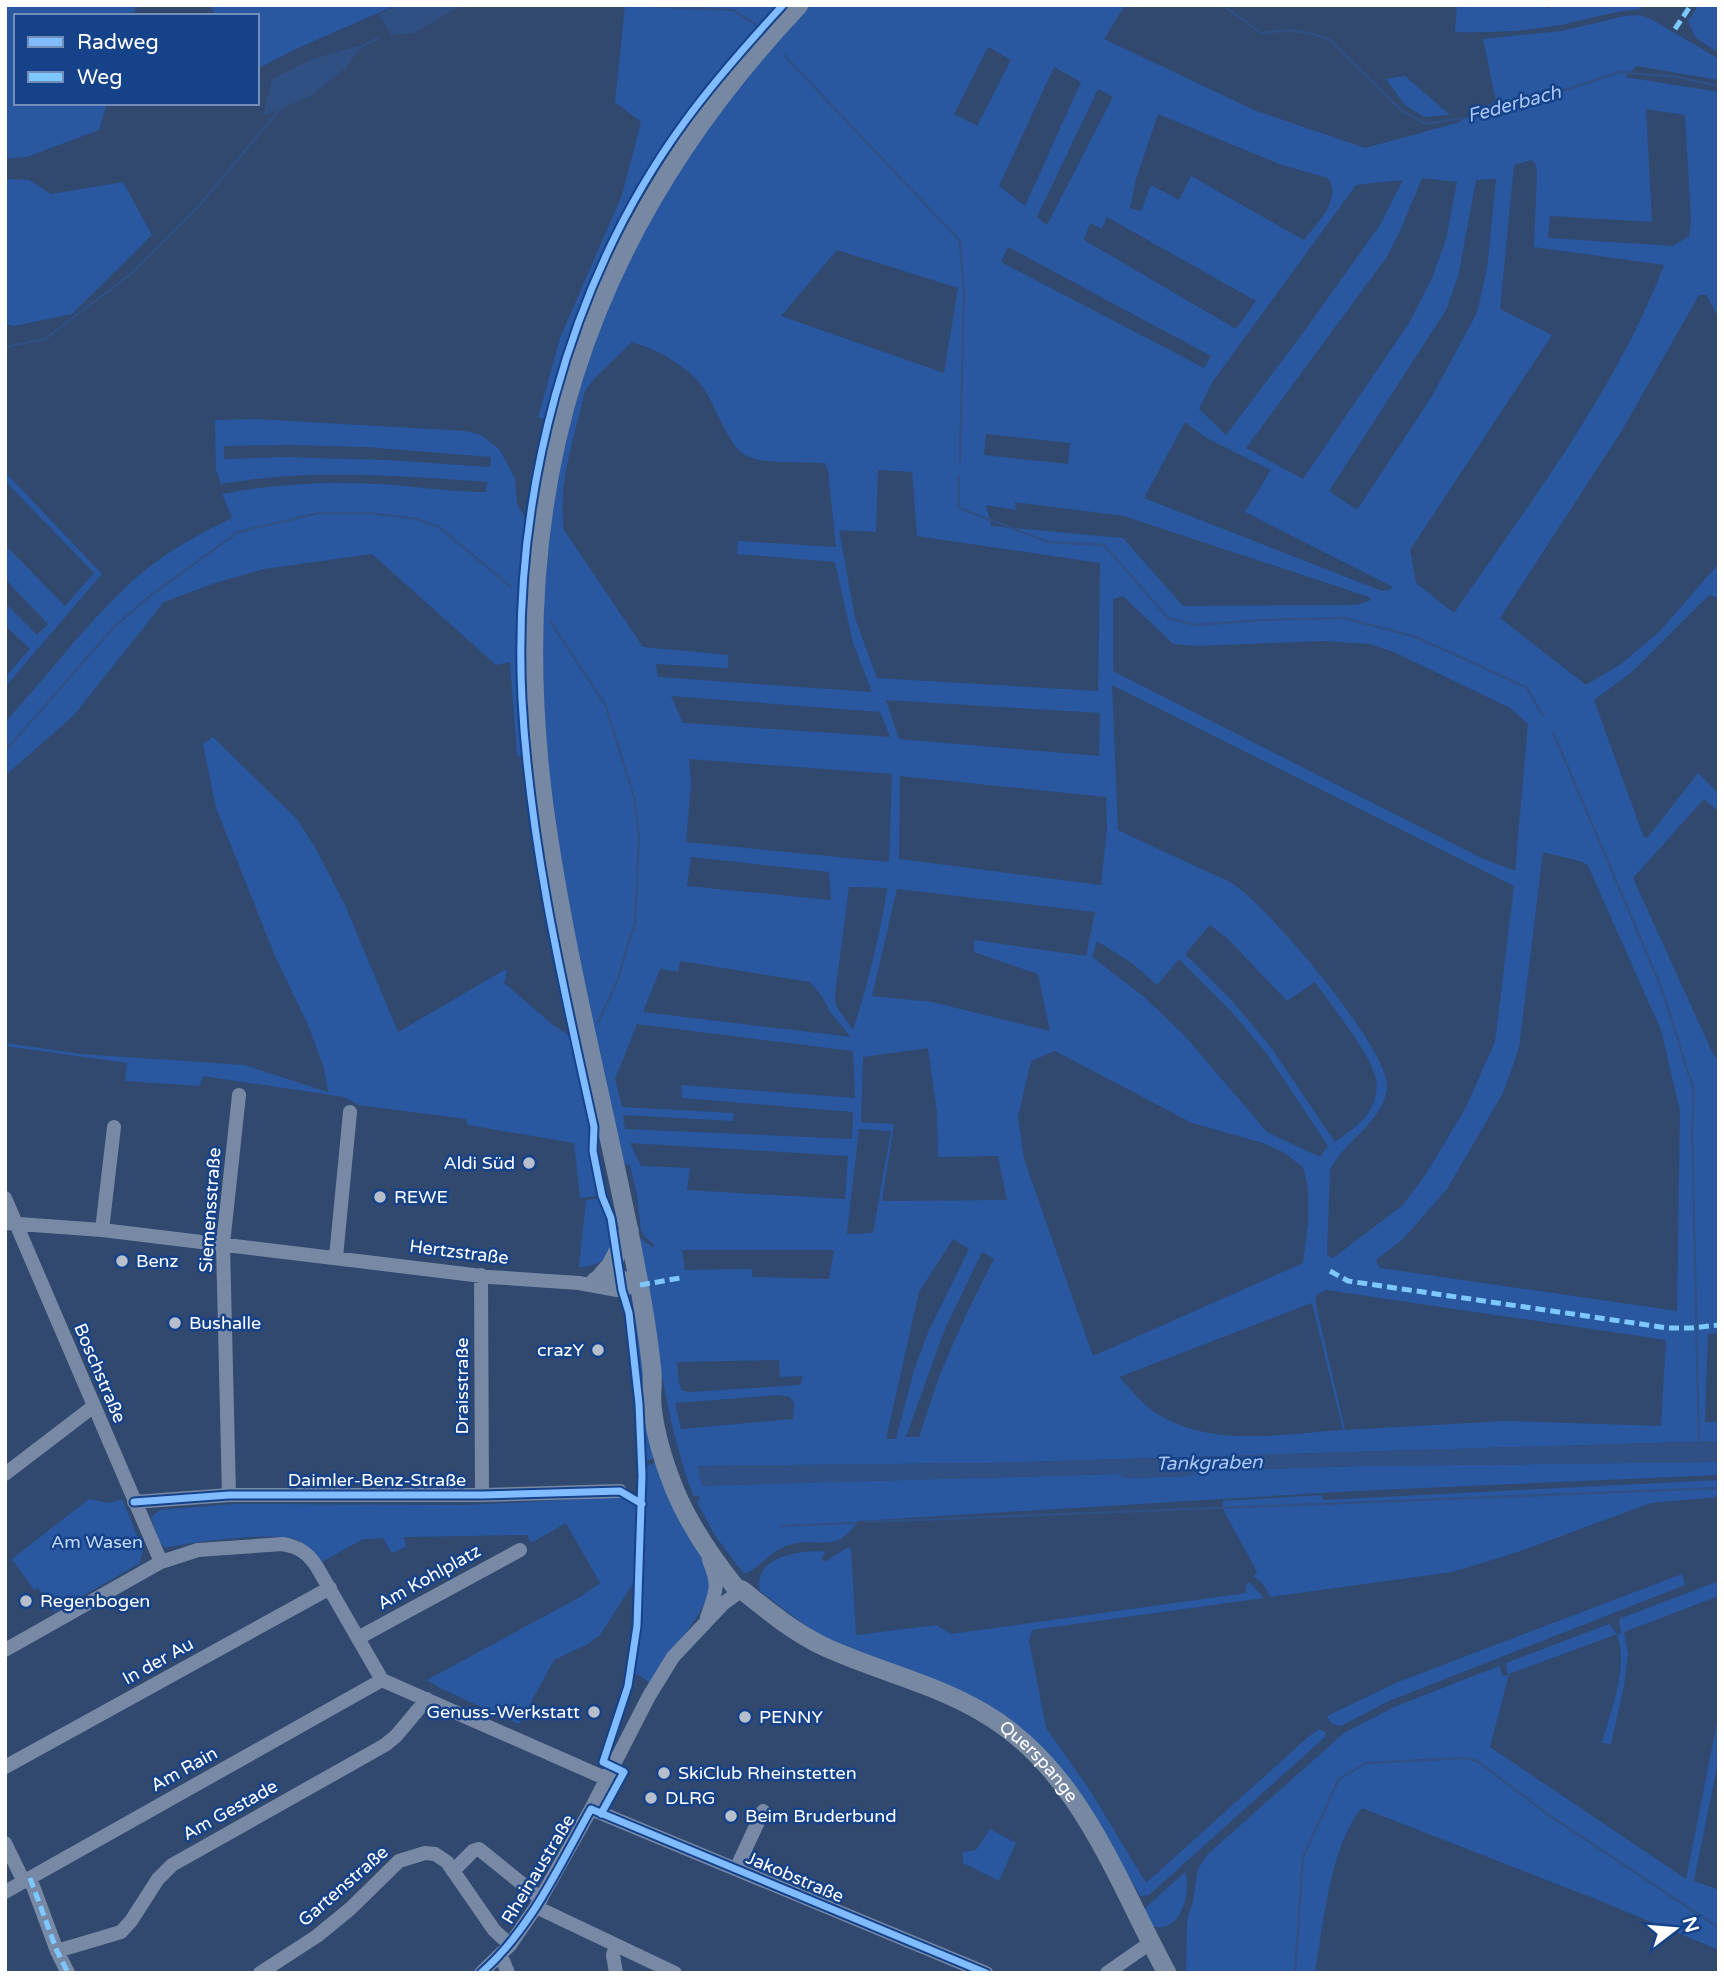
<svg xmlns="http://www.w3.org/2000/svg" width="1724" height="1978" font-family="'Varela Round',sans-serif">
<rect width="100%" height="100%" fill="#31486f"/>
<path fill="#2958a0" fill-rule="evenodd" d="M5 5H136L133 16H16V103H107L99 130 27 157 5 159Z
M211 5H396L298 48 257 69V16H215Z
M625 5H771L776 8C755 32 735 57 714 81 704 93 692 105 683 118 621 211 575 312 546 419L538 418 560 338 622 195 641 122 615 102Z
M809 5H1125L1104 39 1254 110 1365 148 1457 123 1496 101 1483 39 1561 31 1625 16 1639 15 1651 19 1719 59 1718 80 1637 66 1625 77 1719 92V319L1707 295H1699L1621 432 1500 618 1586 685 1621 664 1659 632 1714 569 1719 561V598L1709 595 1632 672 1594 700 1644 838 1648 837 1698 773 1719 794V812L1704 799 1633 878 1713 1054 1719 1062V1333L1708 1334 1705 1422H1719V1441L991 1463 698 1466 702 1485 1119 1474 1125 1478 1190 1476 1195 1471 1362 1466 1719 1462V1475L1354 1491 858 1521C835 1555 821 1536 789 1545 772 1550 762 1565 747 1573H743L714 1534 697 1502 700 1499 698 1495 694 1497C662 1414 656 1324 639 1237L653 1248 654 1245 644 1236 641 1230 637 1195 630 1165 625 1164 616 1138 567 906 546 768 539 630 548 510 578 381 626 255 687 150 773 43ZM988 47 1011 60 977 126 954 114ZM1054 67 1081 82 1025 206 999 186ZM1098 89 1113 97 1047 225 1037 217ZM1646 109 1685 115 1691 221 1689 236 1673 246 1548 238 1550 216 1652 222ZM1158 114 1282 165 1328 178C1343 199 1316 224 1304 240L1191 176 1179 200 1151 185 1141 211 1130 208 1136 179ZM1532 160 1536 165 1537 173 1534 247 1664 265C1616 391 1530 502 1454 613L1416 583 1410 550 1552 335 1500 309 1514 165ZM1422 178 1457 182 1446 239 1432 278 1409 323 1303 479 1246 448 1386 258 1400 231ZM1496 179 1487 269 1477 313 1432 396 1357 510 1329 491 1446 310 1458 277 1476 180ZM1403 180 1380 225 1303 333 1226 435 1199 409 1213 381 1356 185ZM1107 217 1256 301 1236 329 1084 240 1090 223 1102 229ZM1008 247 1211 356 1204 368 1001 262ZM837 250 958 288 944 373 781 316ZM632 342C657 349 692 368 706 392 716 408 729 446 745 455 763 465 804 462 825 463L828 470 836 547 738 541 737 554 835 562 853 643 872 692 658 677 656 664 728 668V655L643 647 564 530C557 484 575 436 585 391L594 379ZM1185 422 1205 437 1271 470 1245 512 1393 587 1392 589 1382 591 1144 498ZM986 434 1070 443 1068 464 984 455ZM878 470 912 472 917 536 1100 563 1098 691 877 678 855 618 839 530 876 532ZM1015 502 1124 516 1369 597 1371 600 1357 605 1183 606 1123 538 991 526 986 505 1016 510ZM1123 596 1173 644 1198 646 1322 641 1370 644 1394 652 1510 708 1528 724 1515 871 1481 858 1113 671V599ZM1112 685 1514 886 1495 1042 1465 1109 1426 1174 1403 1205 1333 1258 1327 1255 1330 1170C1345 1140 1381 1124 1387 1089 1393 1053 1266 904 1233 884 1222 877 1207 872 1195 866 1169 854 1143 842 1118 830ZM671 696 880 712 890 737 683 723ZM886 700 1100 713 1099 756 899 739ZM689 759 892 774 889 862 686 842 691 782ZM900 776 1106 797 1107 828 1101 885 899 859ZM1543 852 1583 862 1588 866 1661 1030 1680 1111 1677 1311 1380 1268 1376 1260 1403 1239 1447 1189 1503 1093 1519 1048ZM691 857 829 872 831 900 687 886ZM849 887 887 888C880 937 868 983 853 1030L836 1006 835 995ZM897 889 1095 912 1086 956 974 940V952L1038 974 1050 1031 932 1002 872 996ZM1210 925 1228 939 1287 1001 1315 982C1334 1010 1366 1046 1376 1078 1378 1088 1375 1101 1371 1109 1363 1123 1347 1133 1335 1142L1272 1049 1234 1003 1185 954ZM1097 941 1133 964 1157 985 1179 959 1231 1011 1267 1054 1328 1146 1320 1157 1267 1132 1184 1035 1143 996 1092 957ZM680 961 810 982 822 996 830 1012 851 1037 643 1012 660 969 678 972ZM637 1024 853 1051 855 1098 681 1085 682 1098 853 1112 852 1139 625 1129 623 1115 733 1121 734 1113 622 1107 615 1079ZM928 1048 937 1113 938 1157 998 1156 1007 1200 882 1201 894 1124 861 1122 863 1057ZM1055 1051 1192 1123 1263 1143 1283 1152 1303 1167 1308 1188V1223L1303 1263 1093 1356 1024 1159 1018 1117 1031 1061ZM859 1129 891 1131 873 1233 847 1234ZM630 1143 848 1156 845 1199 687 1190 690 1168 641 1166ZM953 1239 969 1249 929 1330 914 1370 896 1439H886L919 1292ZM682 1250H834L829 1279 752 1277V1269L685 1270ZM982 1252 994 1259 965 1317 940 1374 919 1437H906L944 1331ZM1326 1290 1666 1340 1661 1426 1506 1421 1345 1430 1316 1305V1295ZM1312 1303 1343 1430C1282 1434 1208 1449 1153 1411 1141 1403 1130 1388 1119 1377ZM779 1360 780 1377 802 1376V1382L799 1385 691 1392 683 1391 679 1384 677 1362ZM779 1395 790 1397 794 1403 793 1419 681 1429 675 1403Z
M1457 5H1546L1547 9 1555 5H1640L1641 9C1615 11 1591 18 1565 24 1530 31 1492 33 1455 32Z
M1699 5H1719V53L1696 38 1688 21Z
M1405 76 1450 115 1424 117 1405 105 1386 79Z
M5 179 29 180 51 194 123 182 152 235 72 314 14 326 5 324Z
M256 419 465 431 481 435 499 449 515 478 517 504 526 520 518 624 520 703 524 755 517 756 510 662 496 665 372 554 264 569 215 583 164 602 74 715 5 776V722C53 671 101 602 157 561 180 544 206 531 232 518L222 494C273 484 326 481 378 484 414 486 451 492 486 492L487 482C396 476 311 468 221 484L216 470 215 420ZM289 445 365 447 491 457 490 467 387 460 283 457 224 459V446Z
M5 472 102 574 5 687V677L30 649 5 625V603L37 635 48 624 5 579V545L65 606 94 573 5 481Z
M213 737 297 819 316 849 345 905 398 1032 506 969V979L503 982 553 1025 570 1036 605 1195 580 1198 574 1143 468 1125 466 1119 358 1105 344 1097 203 1076 200 1086 125 1081 127 1063 5 1046V1043L81 1054 244 1065 328 1092 324 1068 309 1027 275 956 216 808 203 744Z
M606 1198C612 1229 624 1265 579 1267L586 1200Z
M627 1300 632 1304 636 1316 661 1456 650 1460 644 1459 640 1389 630 1310Z
M662 1460 713 1586C699 1621 671 1650 651 1683L633 1672 642 1604 644 1467Z
M1719 1480V1497L1651 1503 1515 1553 1452 1572 1270 1597 1264 1585 1254 1576 1257 1572 1223 1509V1501L1322 1495 1323 1500Z
M620 1497 639 1508 636 1579 600 1635 588 1644 554 1660 519 1724 440 1688 427 1680 580 1597 600 1583 566 1523 531 1543 527 1535 404 1537 406 1547 392 1553 383 1538 363 1539 320 1563C315 1554 308 1544 297 1540 273 1531 192 1542 165 1548L159 1541 151 1517 160 1510 232 1504 468 1505Z
M89 1499 109 1503 122 1499 143 1550 140 1563 55 1612 38 1588 34 1590 12 1559Z
M851 1548 856 1635 936 1625 951 1634 1246 1593V1586L1249 1582 1264 1598 1032 1630 1029 1640 1046 1728 1089 1789 1146 1883 1307 1738 1319 1729 1326 1733 1325 1737 1149 1895 1140 1896 1080 1792 1057 1764 862 1655 811 1630 760 1591C752 1557 798 1551 822 1551L825 1553 821 1558 825 1562 845 1549Z
M1682 1574 1685 1585 1389 1701 1341 1726C1333 1725 1330 1723 1327 1716L1398 1682Z
M1719 1581V1596L1624 1632 1628 1654 1624 1686 1611 1744 1602 1743C1611 1709 1629 1668 1617 1634L1509 1674 1490 1747 1686 1879 1719 1712V1757L1694 1881 1719 1890V1950L1598 1900 1362 1808C1331 1842 1323 1926 1315 1973H1186L1187 1920 1193 1901 1198 1869 1207 1855 1344 1733 1394 1707 1499 1666 1503 1676 1508 1675 1506 1663 1609 1624 1617 1634 1621 1633 1619 1619Z
M990 1829 1016 1843 999 1881 963 1863V1852L976 1850Z
M1185 1872C1192 1892 1180 1935 1152 1926L1143 1910Z"/>
<path fill="#305084" d="M396 5H462L414 33 391 35 379 14Z
M362 45 346 68 309 97 263 116 272 79 312 59Z
M1719 1441V1462L1362 1466 1195 1471 1190 1476 1124 1478 1119 1474 702 1486 697 1466 991 1463Z"/>
<g fill="none" stroke-linecap="round" stroke-linejoin="round">
<path stroke="#305084" stroke-width="2.5" d="M628 5 733 10 755 24
M1223 5 1261 33 1291 30 1313 34 1330 40 1402 111 1426 124 1500 112 1619 72 1677 77 1719 86
M359 48 378 38
M784 55 960 241 964 292 960 461
M5 347 45 339 131 274 198 207 280 109
M959 475V508L1048 542 1104 545 1168 618 1196 625 1261 620 1344 618 1416 637 1526 687 1543 716
M550 621 606 706 634 798 639 837 635 923 616 984 598 1022
M1553 732 1661 987 1694 1091 1692 1131 1699 1444
M5 751 114 627 150 596 238 532 319 513H370L416 519 439 527 511 587
M866 1522 1719 1488
M782 1526 853 1523
M1295 1973 1303 1857 1339 1779 1366 1763 1465 1758 1477 1761 1546 1813 1719 1928"/>
<path stroke="#7889a5" stroke-width="14" d="M5 1198 161 1562
M5 1223 102 1230 490 1277 579 1283 617 1290 640 1285
M102 1230 114 1127
M336 1257 350 1112
M481 1275 482 1495
M594 1279 621 1277 640 1285
M5 1474 94 1406
M229 1495 223 1244 239 1095
M134 1502 229 1495H482L620 1491
M707 1617C716 1592 720 1586 709 1560
M358 1638 520 1550
M5 1650 161 1562 198 1550 283 1544C299 1547 308 1553 317 1567L382 1680 607 1779
M5 1767 330 1588
M591 1809 986 1973
M5 1843 24 1882
M736 1869 763 1811
M453 1871 473 1851 479 1849 541 1899
M30 1878 57 1951 68 1973
M5 1892 382 1680
M536 1907 675 1973
M57 1951 121 1932 131 1921 158 1879 172 1865 385 1745 396 1736 427 1699
M501 1956 508 1973
M260 1973 317 1936 350 1909 399 1861 425 1853 435 1854 447 1862 494 1930 510 1945
M481 1973 510 1945 536 1907 591 1809 649 1696 673 1657 724 1603 742 1590
M616 1973 613 1955 616 1946
M1107 1973 1150 1943"/>
<g stroke="#7788a2" stroke-width="19">
<path id="s1" d="M799 5C581 236 503 493 544 806 563 946 599 1084 627 1222 637 1272 647 1322 652 1372 653 1383 651 1395 652 1406 655 1433 664 1463 674 1488 689 1525 711 1557 736 1588L742 1590C768 1611 795 1633 825 1647 877 1671 933 1683 982 1712 1080 1768 1116 1880 1167 1973"/>
<path d="M600 1278 611 1265 629 1230"/>
</g>
<path stroke="#7dc8fe" stroke-width="5" stroke-dasharray="10 5" stroke-linecap="butt" d="M1675 29 1691 5
M1330 1271 1348 1281 1668 1328H1691L1719 1325
M640 1285 680 1278
M30 1878 57 1951 68 1973"/>
<g stroke="#16428a" stroke-width="11">
<path id="cycleway" d="M134 1502 229 1495H482L620 1491 642 1504
M601 1814 624 1772 603 1762 628 1686 637 1626 642 1475 639 1404 629 1313 622 1290 611 1218 602 1196 593 1151 594 1127C563 986 530 844 522 700 512 499 566 283 686 120 715 80 749 42 783 5
M481 1973C531 1929 559 1866 591 1809L986 1973"/>
</g>
<use href="#cycleway" stroke="#80bcff" stroke-width="7"/>
</g>
<g fill="#b7bfcd" stroke="#16428a" stroke-width="2.5">
<circle cx="529" cy="1163" r="7"/>
<circle cx="380" cy="1197" r="7"/>
<circle cx="122" cy="1261" r="7"/>
<circle cx="175" cy="1323" r="7"/>
<circle cx="598" cy="1350" r="7"/>
<circle cx="26" cy="1601" r="7"/>
<circle cx="594" cy="1712" r="7"/>
<circle cx="745" cy="1717" r="7"/>
<circle cx="664" cy="1773" r="7"/>
<circle cx="651" cy="1798" r="7"/>
<circle cx="731" cy="1816" r="7"/>
</g>
<g text-anchor="middle" dominant-baseline="central" stroke-width="5" stroke-linejoin="round" paint-order="stroke">
<g font-size="18" fill="#fff" stroke="#16428a" text-anchor="start">
<text x="515" y="1163" text-anchor="end">Aldi Süd</text>
<text x="394" y="1197">REWE</text>
<text x="136" y="1261">Benz</text>
<text x="189" y="1323">Bushalle</text>
<text x="584" y="1350" text-anchor="end">crazY</text>
<text x="40" y="1601">Regenbogen</text>
<text x="580" y="1712" text-anchor="end">Genuss-Werkstatt</text>
<text x="759" y="1717">PENNY</text>
<text x="678" y="1773">SkiClub Rheinstetten</text>
<text x="665" y="1798">DLRG</text>
<text x="745" y="1816">Beim Bruderbund</text>
</g>
<g font-size="18" fill="#fff" stroke="#16428a">
<text transform="translate(210 1210) rotate(-86)">Siemensstraße</text>
<text transform="translate(459 1252) rotate(7)">Hertzstraße</text>
<text transform="translate(100 1373) rotate(67)">Boschstraße</text>
<text transform="translate(462 1386) rotate(-90)">Draisstraße</text>
<text x="377" y="1480">Daimler-Benz-Straße</text>
<text transform="translate(429 1577) rotate(-29)">Am Kohlplatz</text>
<text transform="translate(158 1661) rotate(-29)">In der Au</text>
<text stroke="none"><textPath href="#s1" startOffset="2039">Querspange</textPath></text>
<text transform="translate(184 1769) rotate(-29)">Am Rain</text>
<text transform="translate(230 1810) rotate(-29)">Am Gestade</text>
<text transform="translate(538 1869) rotate(-59)">Rheinaustraße</text>
<text transform="translate(795 1877) rotate(23)">Jakobstraße</text>
<text transform="translate(343 1886) rotate(-41)">Gartenstraße</text>
</g>
<g font-size="18" fill="#c4dafb" stroke="#16428a">
<text x="97" y="1542">Am Wasen</text>
</g>
<g font-size="19" font-style="italic" fill="#aac8f6" stroke="#16428a">
<text transform="translate(1514 104) rotate(-15)">Federbach</text>
<text transform="translate(1209 1463) rotate(-1)">Tankgraben</text>
</g>
</g>
<rect width="1724" height="1978" fill="none" stroke="#ffffff" stroke-width="14"/>
<rect x="14" y="14" width="245" height="91" fill="#16428a" stroke="#738eb9" stroke-width="2"/>
<rect x="28" y="37" width="35" height="10" fill="#80bcff" stroke="#738eb9" stroke-width="2"/>
<text x="77" y="49" font-size="21" fill="#ffffff">Radweg</text>
<rect x="28" y="72" width="35" height="10" fill="#7dc8fe" stroke="#738eb9" stroke-width="2"/>
<text x="77" y="84" font-size="21" fill="#ffffff">Weg</text>
<g transform="translate(1675 1929) rotate(74)" stroke="#16428a" stroke-width="5" paint-order="stroke">
<path d="M0-5L12 26L0 18L-12 26Z" fill="#ffffff"/>
<text y="-10" font-size="19" font-weight="bold" text-anchor="middle" fill="#ffffff">N</text>
</g>
</svg>
